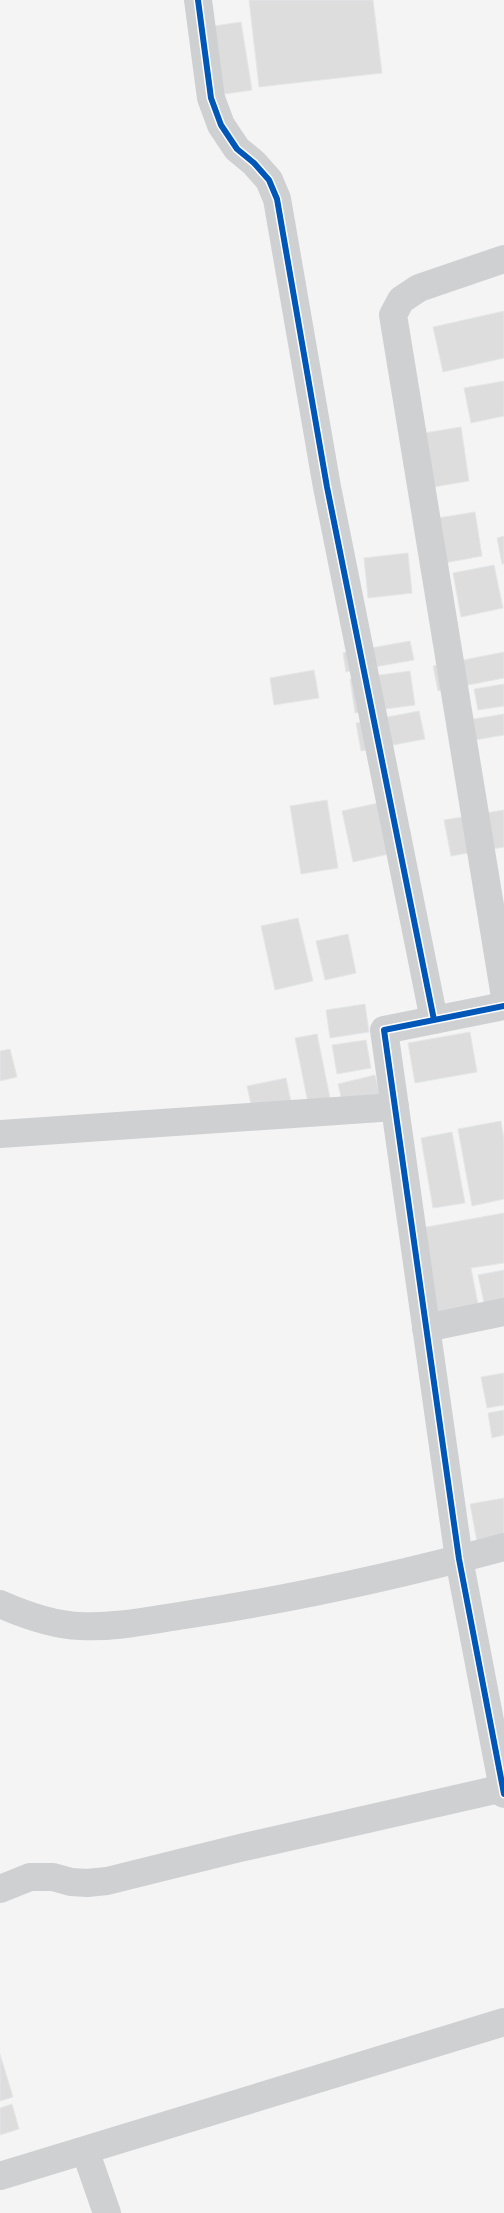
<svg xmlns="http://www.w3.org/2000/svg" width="504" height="2213" font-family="Raleway,sans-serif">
<rect width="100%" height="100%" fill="#f4f4f4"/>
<path fill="#ddddde" stroke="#e5e6e7" d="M249 0H373L382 73 259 87Z
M241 22 252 90 218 95 208 27Z
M504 311V358L443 372 433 327Z
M504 381V416L471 423 464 388Z
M461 427 469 481 409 491 400 437Z
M475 512 482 556 439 564 432 519Z
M504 536V564H502L497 538Z
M408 553 412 593 368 598 364 558Z
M494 565 503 608 461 617 453 573Z
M410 641 414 660 346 672 343 653Z
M504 652V678L438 691 433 666Z
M314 670 319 698 274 705 270 678Z
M410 671 415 705 355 713 350 679Z
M504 684V706L478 710 474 689Z
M419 711 425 739 361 751 356 723Z
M504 714V735L453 744 450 723Z
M327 800 338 868 301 874 290 806Z
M387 801 398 852 353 862 342 811Z
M504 810V847L451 856 444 820Z
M298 918 313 981 275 990 261 926Z
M348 934 356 973 325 980 316 941Z
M365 1004 369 1032 330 1038 326 1010Z
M470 1032 477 1072 415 1083 408 1043Z
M317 1034 330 1098 308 1103 295 1038Z
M366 1040 371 1068 337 1074 332 1045Z
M10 1049 17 1077 0 1081V1051Z
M375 1075 381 1100 344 1109 338 1084Z
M286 1078 293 1111 254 1118 247 1086Z
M501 1121 504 1139V1199L472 1206 458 1129Z
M452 1132 465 1203 433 1208 421 1138Z
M504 1213V1263L471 1268 479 1309 437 1316 421 1228Z
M504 1270V1304L485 1307 478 1275Z
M504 1373V1405L487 1408 481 1377Z
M504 1410V1435L492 1438 488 1413Z
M504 1498V1542L478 1547 470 1504Z
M0 2054 13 2097 0 2101Z
M12 2104 19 2129 0 2135V2108Z"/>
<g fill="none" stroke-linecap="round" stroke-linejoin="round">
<path stroke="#ced0d2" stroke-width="28" d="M198 0 211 98 221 125 237 149 254 163 269 180 277 199 327 487 434 1020
M504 259 419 288 401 300 393 315 504 991
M0 1134 395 1107
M426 1328 504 1312
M0 1604C25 1615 52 1625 80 1626 115 1628 151 1620 185 1615 292 1599 400 1575 504 1547
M0 1889 30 1877H53L71 1882 87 1883 107 1881 240 1848 504 1788
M85 2150 107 2213
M0 2176 504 2022"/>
<path stroke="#ced0d2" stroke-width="28" d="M504 1006 384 1030 459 1559 504 1794"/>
<g stroke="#fff" stroke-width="9">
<path id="cycleway" d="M198 0 211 98 221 125 237 149 254 163 269 180 277 199 327 487 434 1020
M504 1006 384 1030 459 1559 504 1794"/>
</g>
<use href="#cycleway" stroke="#0057b8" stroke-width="6"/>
</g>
</svg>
